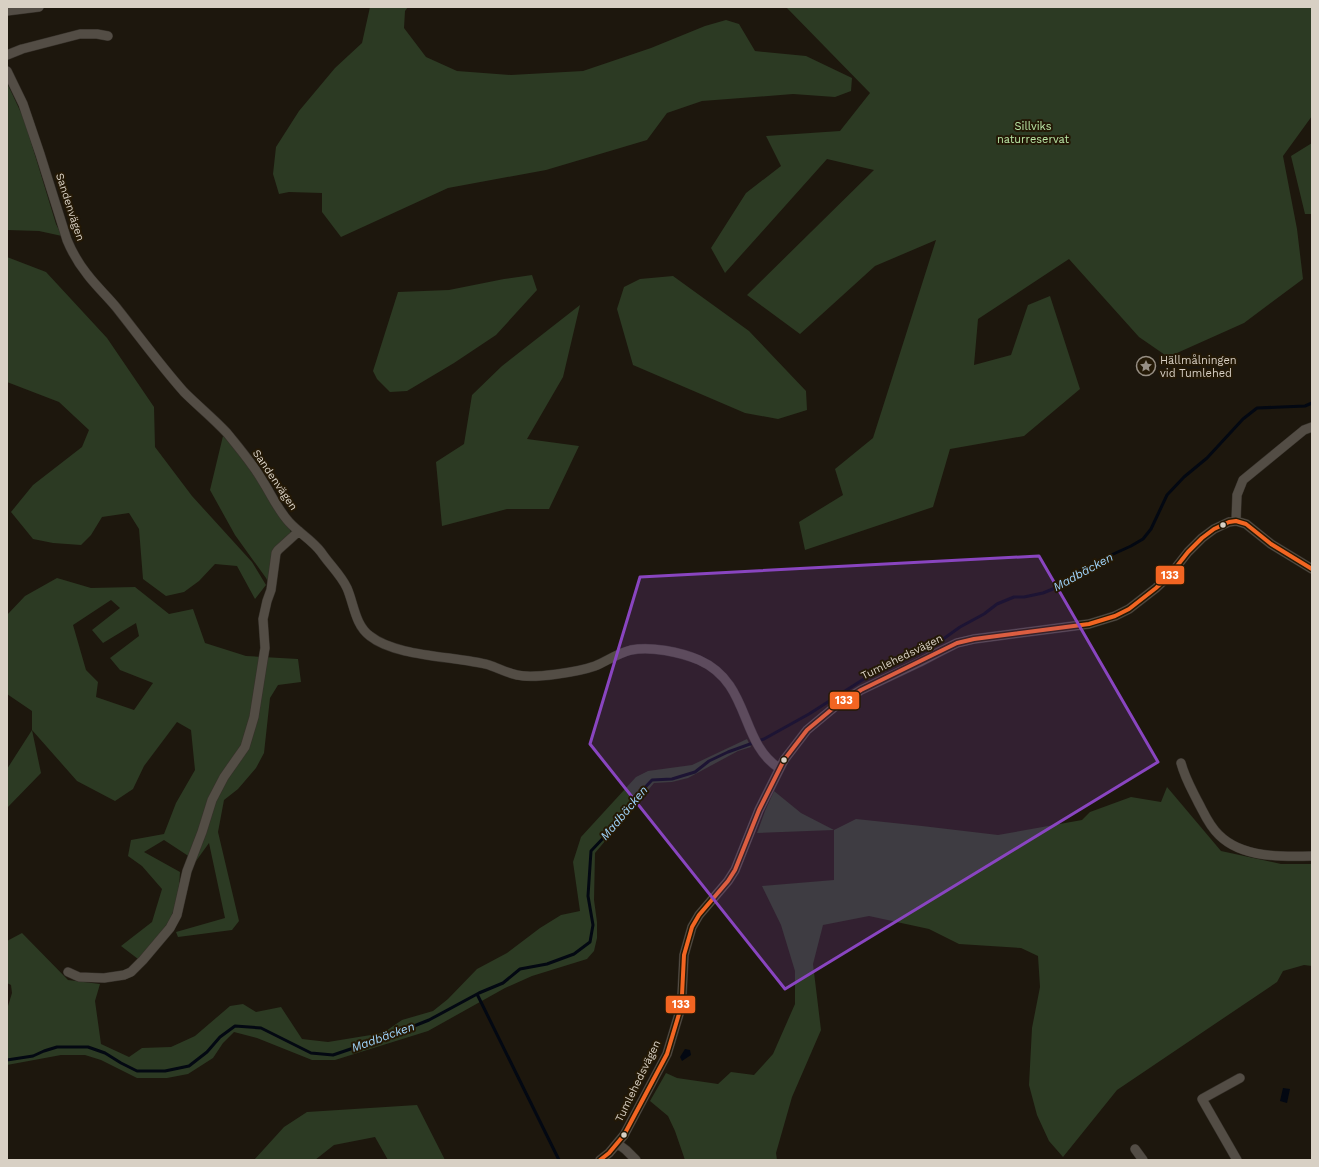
<svg xmlns="http://www.w3.org/2000/svg" width="1319" height="1167" font-family="'Work Sans',sans-serif">
<rect width="100%" height="100%" fill="#1d170d"/>
<path fill="#2c3a23" fill-rule="evenodd" d="M370 7H408L405 11 404 28 426 57 457 71 511 75 583 71 651 48 705 26 726 20 739 24 755 51 806 56 852 78 851 91 835 97 793 94 702 101 667 113 647 140 546 170 448 188 341 237 322 212V193L289 192 279 194 273 174 276 147 299 111 335 68 362 43Z
M786 7H1312V116L1283 156 1297 229 1303 279 1244 323 1168 357 1139 337 1069 259 978 319 974 365 1011 355 1028 305 1050 296 1080 389 1024 436 950 449 933 507 805 550 799 522 843 495 835 469 873 438 936 240 875 266 800 334 747 295 874 170 827 159 725 273 711 248 746 193 781 166 766 136 840 131 870 93Z
M7 83 24 119 56 224 62 236 39 231 7 230Z
M1312 143V214H1305L1291 156Z
M7 257 46 272 107 338 154 407 155 447 192 496 252 562 266 585 255 599 237 566 215 564 199 581 184 592 166 596 143 579 139 529 129 513 102 517 91 535 81 545 53 543 33 539 11 512 33 485 82 447 89 430 59 402 7 382Z
M532 275 537 290 496 335 454 363 407 391 390 392 377 379 373 371 398 292 449 290 504 279Z
M673 276 749 331 806 391 807 410 778 419 745 413 633 365 617 309 624 287 640 279Z
M580 305 563 377 527 439 579 446 549 509H507L442 526 436 462 464 444 472 395 502 366Z
M223 436 238 452 290 528 291 534 273 554 269 584 266 578 235 535 210 490Z
M57 578 91 588 135 587 169 614 193 609 205 643 246 656 298 659 301 682 278 685 270 698 264 753 256 768 238 789 224 800 218 832 239 921 232 930 178 937 176 932 225 918 209 843 196 861 164 840 144 852 180 872C178 917 167 927 138 959L121 946 152 922 162 889 142 866 128 856 131 840 164 834 176 803 195 770 191 730 177 722 144 766 133 789 115 801 77 781 32 730 41 773 7 808V769L32 730V711L7 694V615L25 596ZM111 600 120 608 92 630 103 643 136 623 139 636 110 658 120 670 153 683 134 710 96 697 98 682 86 670 73 625Z
M747 739 751 747 738 751 688 778 672 782 654 783 595 853 594 900 597 922V938L594 951 587 959 532 976 505 988 428 1031 335 1060H312L257 1038 234 1032 223 1043 213 1058 188 1074 167 1078H137L101 1060 85 1055H61L7 1065V1005L8 1006 12 993 11 985 7 983V941L22 933 68 980 100 984 95 1001 101 1044 129 1057 142 1048 171 1047 195 1036 230 1006 243 1004 256 1012 281 1007 302 1039 328 1042 383 1033 402 1020 433 1011 448 999 477 969 507 953 540 928 561 915 580 911 573 862 581 837 636 777 648 771 692 765Z
M1167 787 1221 851 1281 864H1312V966L1304 965 1283 971 1277 982 1117 1090 1063 1157 1049 1141 1037 1115 1029 1085 1032 1028 1040 987 1038 956 1021 948 959 944 929 929 869 916 823 925 813 964 821 1030 792 1097 776 1153 777 1160H685L675 1131 668 1116 650 1101 666 1073 677 1078 718 1084 731 1072 754 1075 773 1054 795 1004V971L781 925 762 886 834 880V830L757 833 765 811 774 791 801 813 834 830 856 819 922 826 998 835 1082 820 1090 812 1131 797 1161 802Z
M417 1105 445 1160H388L375 1137 334 1145 315 1160H254L284 1127 307 1112Z"/>
<path fill="#030812" d="M685 1049 690 1050 691 1055 682 1061 680 1057Z
M1283 1088 1290 1089 1287 1103 1280 1101Z"/>
<g fill="none" stroke-linecap="round" stroke-linejoin="round">
<path stroke="#030812" stroke-width="3" d="M477 994 559 1160
M7 1060 33 1056 44 1051 57 1047H88L105 1053 121 1063 137 1071H165L189 1066 207 1052 220 1037 235 1026 261 1028 311 1053 333 1055 389 1036 429 1020 479 993 503 983 520 969 547 964 574 954 590 942 593 925 588 896 591 851 624 816 636 797 652 780 672 779 695 772 709 761 728 752 764 739 809 714 867 677 932 647 960 627 984 614 997 604 1014 597H1024L1043 593 1065 584 1080 571 1098 561 1131 546 1143 539 1151 529 1167 495 1184 477 1207 458 1243 419 1257 408 1305 406 1312 403"/>
<g stroke="#36312a" stroke-width="10">
<path id="street" d="M7 11 39 7
M7 55 22 49 80 34H97L108 36
M7 71 23 104 40 154 67 240C72 252 79 264 87 274 96 286 107 296 116 307 139 336 160 365 184 392 198 406 213 418 227 433 239 448 252 463 262 480 271 494 278 510 289 522 299 533 312 540 321 552 329 564 341 575 347 588 354 604 355 625 370 636 396 657 456 656 489 665 498 668 507 673 517 675 534 679 578 672 595 666 607 661 618 653 631 650 651 646 680 652 699 660 751 683 739 742 779 768
M1236 521 1237 495 1243 480 1304 430 1312 427
M1181 763C1185 778 1191 788 1198 802 1204 813 1209 826 1219 835 1242 858 1282 857 1312 856
M68 972 79 977 104 978 124 975 131 972 143 960 170 928 177 915 187 871 202 832 212 800 224 777 245 747 254 717 263 660 265 648 263 619 267 601 271 590 276 553 278 550 299 531
M618 1144 626 1150 636 1160
M1135 1149 1143 1160
M600 1160 609 1153 624 1135 667 1054 679 1014 682 995 684 955 692 927 699 915 728 881 735 870 759 810 784 760 807 730 837 705 861 690 920 662 941 651 957 643 974 639 1089 624 1115 616 1129 609 1156 588 1170 575 1188 552 1202 538 1214 529 1229 522 1236 521 1246 524 1271 544 1312 569
M1237 1160 1202 1099 1240 1078"/>
</g>
<use href="#street" stroke="#534d45" stroke-width="9"/>
<g stroke="#241906" stroke-width="7">
<path id="bus-1" d="M600 1160 609 1153 624 1135 667 1054 679 1014 682 995 684 955 692 927 699 915 728 881 735 870 759 810 784 760 807 730 837 705 861 690 957 643 974 639 1089 624 1115 616 1129 609 1156 588 1170 575 1188 552 1202 538 1214 529 1229 522 1236 521 1246 524 1271 544 1312 569"/>
</g>
<use href="#bus-1" stroke="#f26522" stroke-width="4"/>
</g>
<path fill="#8945c0" fill-opacity="0.2" stroke="#8945c0" stroke-width="3" stroke-linejoin="round" d="M1039 556 1158 762 785 989 590 744 640 577Z"/>
<defs>
<g id="sight-ring" transform="scale(1)"><circle r="9.5" fill="#241906" stroke="#978f84" stroke-width="1.5"/><path d="M0-6L1.8-2.2L6-1.7L2.9 1.2L3.7 5.4L0 3.3L-3.7 5.4L-2.9 1.2L-6-1.7L-1.8-2.2Z" fill="#978f84"/></g>
</defs>
<g fill-rule="evenodd">
<use href="#sight-ring" x="1146" y="366"/>
</g>
<g fill="#d8d0c4" stroke="#241906" stroke-width="1.5">
<circle cx="1223" cy="525" r="3.5"/>
<circle cx="784" cy="760" r="3.5"/>
<circle cx="624" cy="1135" r="3.5"/>
</g>
<g text-anchor="middle" dominant-baseline="central" stroke-width="4" stroke-linejoin="round" paint-order="stroke">
<g font-size="11" fill="#b9e5a5" stroke="#241906">
<text x="1033" y="126">Sillviks<tspan x="1033" dy="13">naturreservat</tspan></text>
</g>
<g font-size="11" fill="#d8d0c4" stroke="#241906">
<text transform="translate(70 207) rotate(72)">Sandenvägen</text>
<text transform="translate(275 480) rotate(56)">Sandenvägen</text>
<text transform="translate(902 657) rotate(-26)">Tumlehedsvägen</text>
<text transform="translate(638 1081) rotate(-64)">Tumlehedsvägen</text>
</g>
<g font-size="11" fill="#d8d0c4" stroke="#241906" text-anchor="start">
<text x="1160" y="360">Hällmålningen<tspan x="1160" dy="13">vid Tumlehed</tspan></text>
</g>
<g font-size="12" font-style="italic" fill="#a0d5fc" stroke="#241906">
<text transform="translate(1083 572) rotate(-29)">Madbäcken</text>
<text transform="translate(624 813) rotate(-50)">Madbäcken</text>
<text transform="translate(383 1037) rotate(-20)">Madbäcken</text>
</g>
</g>
<g stroke="#241906" stroke-width="1.5">
<rect x="1155" y="565" width="30" height="20" rx="4" fill="#f26522"/>
<rect x="829" y="691" width="31" height="19" rx="4" fill="#f26522"/>
<rect x="665" y="995" width="31" height="19" rx="4" fill="#f26522"/>
</g>
<g font-size="11" text-anchor="middle" font-weight="bold" fill="#fff">
<text x="1170" y="579">133</text>
<text x="844" y="704">133</text>
<text x="681" y="1008">133</text>
</g>
<rect width="1319" height="1167" fill="none" stroke="#d8d0c4" stroke-width="16"/>
</svg>
